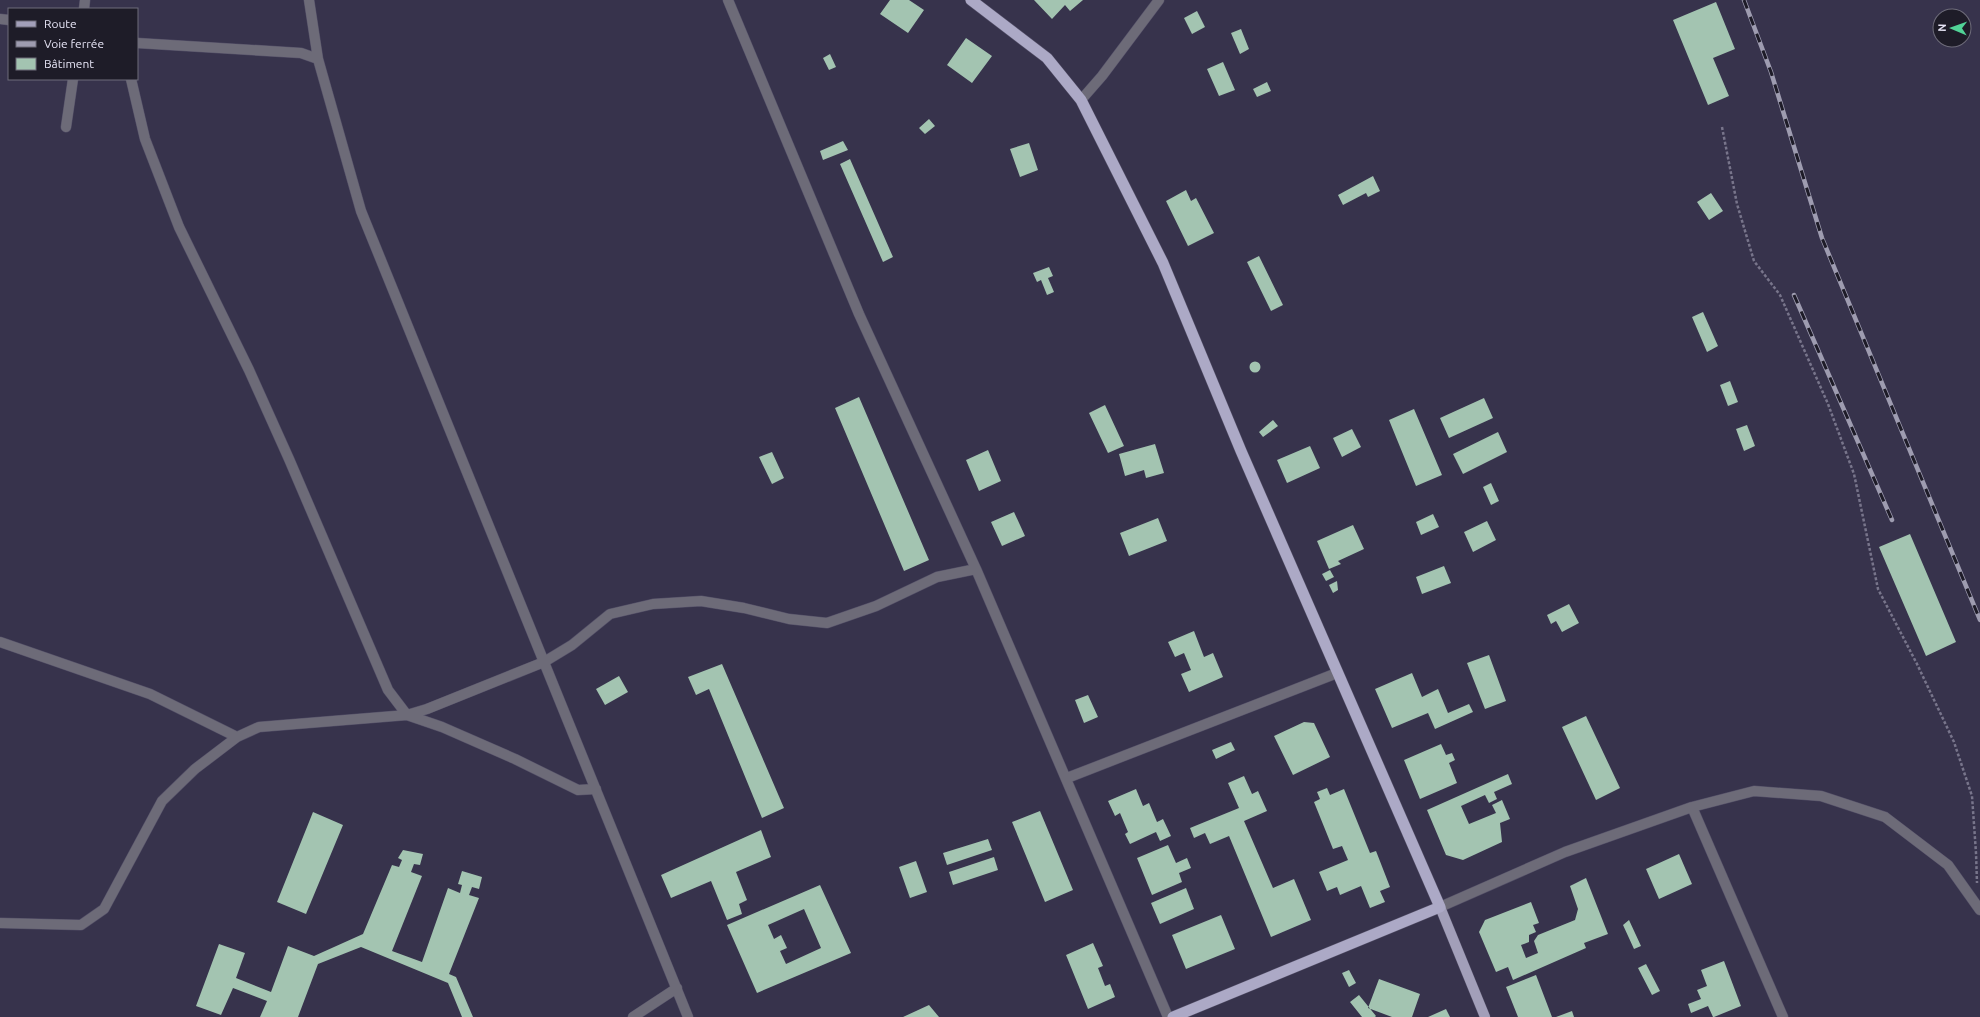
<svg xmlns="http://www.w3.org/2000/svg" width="1980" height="1017" font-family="Ubuntu,sans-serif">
<rect width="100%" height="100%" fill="#37334c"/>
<path fill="#a3c4b1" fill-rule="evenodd" d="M890 0H909L924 10 908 33 880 14Z
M1034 0H1083L1070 11 1065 5 1052 19Z
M1716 2 1735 49 1713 58 1729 96 1708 105 1673 20Z
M1197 11 1205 27 1192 34 1184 18Z
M1241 29 1249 49 1240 54 1231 33Z
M966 38 992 56 972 83 947 65Z
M830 54 836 67 829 70 823 58Z
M1223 62 1235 90 1219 96 1207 69Z
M1267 82 1271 91 1257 97 1253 89Z
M929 119 935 126 925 134 919 128Z
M843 141 848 150 823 160 820 151Z
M1029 143 1038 170 1020 177 1010 149Z
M850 159 893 257 883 262 840 164Z
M1373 176 1380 191 1368 197 1366 193 1343 205 1338 195Z
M1186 190 1191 201 1196 198 1214 233 1188 246 1166 201Z
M1711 193 1723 211 1709 220 1697 202Z
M1259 256 1283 305 1271 311 1247 262Z
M1049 267 1053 276 1048 278 1054 292 1047 295 1041 280 1037 282 1033 273Z
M1703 312 1718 346 1707 352 1692 317Z
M1249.5 367a5.5 5.5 0 1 1 11 0a5.5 5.5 0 1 1-11 0Z
M1730 381 1738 402 1728 406 1720 385Z
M859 397 929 560 904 571 835 408Z
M1484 398 1493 418 1449 438 1440 418Z
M1105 405 1124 446 1108 453 1089 413Z
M1414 409 1442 475 1416 486 1389 420Z
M1273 420 1278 426 1263 437 1259 432Z
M1747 425 1755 446 1744 451 1736 429Z
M1352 429 1361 447 1342 457 1333 438Z
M1498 432 1507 452 1463 474 1453 454Z
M1155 444 1164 473 1146 478 1144 470 1125 476 1119 454Z
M1310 446 1320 468 1287 483 1277 460Z
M988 450 1001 481 979 491 966 460Z
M772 452 784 478 772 484 759 457Z
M1491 483 1499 501 1491 505 1483 487Z
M1014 512 1025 536 1002 546 991 522Z
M1433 514 1439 527 1421 535 1416 522Z
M1158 518 1167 541 1129 556 1120 533Z
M1487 521 1496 540 1473 552 1464 532Z
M1353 525 1364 549 1338 561 1341 564 1329 569 1317 541Z
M1910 534 1956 642 1926 656 1879 547Z
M1444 566 1451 583 1422 594 1416 577Z
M1330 570 1334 577 1326 581 1322 574Z
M1337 581 1338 590 1333 593 1329 585Z
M1569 604 1579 623 1562 632 1556 621 1551 624 1547 615Z
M1194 631 1204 657 1213 653 1223 677 1189 692 1181 674 1191 670 1184 653 1175 657 1168 642Z
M1489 655 1506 701 1485 709 1467 663Z
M722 664 784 808 762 818 709 689 696 695 688 677Z
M1412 673 1422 697 1438 689 1448 713 1469 704 1473 712 1435 729 1428 713 1392 728 1375 689Z
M619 676 628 692 605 705 596 689Z
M1088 695 1098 717 1084 723 1075 700Z
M1586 716 1620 788 1596 800 1562 727Z
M1304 722 1314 723 1330 757 1293 775 1274 736Z
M1231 742 1235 750 1216 759 1212 750Z
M1441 744 1446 755 1452 753 1455 760 1449 763 1457 783 1420 799 1404 760Z
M1508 774 1512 784 1494 792 1497 799 1489 803 1485 795 1461 806 1469 824 1496 813 1492 805 1502 800 1510 819 1500 823 1502 842 1463 860 1446 855 1427 810Z
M1244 776 1252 794 1258 791 1267 811 1244 821 1273 888 1294 879 1311 920 1271 937 1229 836 1210 844 1205 833 1194 838 1190 828 1239 808 1228 783Z
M1327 788 1330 795 1344 789 1370 853 1376 851 1390 887 1380 891 1385 902 1370 908 1361 886 1340 895 1337 887 1327 891 1319 872 1348 860 1342 846 1333 849 1314 802 1320 799 1317 792Z
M1136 789 1143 806 1149 803 1157 822 1163 819 1171 836 1160 841 1156 832 1130 844 1125 834 1128 832 1120 813 1115 816 1108 801Z
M1040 811 1073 890 1045 902 1012 822Z
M313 812 343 825 306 914 277 902Z
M761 830 771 857 736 872 747 900 739 904 742 914 727 920 711 881 671 898 661 875Z
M988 839 992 850 947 865 943 853Z
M1168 845 1176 863 1187 858 1191 868 1179 873 1182 882 1152 895 1137 858Z
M403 850 423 854 420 865 414 864 411 872 422 876 392 951 422 962 448 888 460 893 462 885 458 884 462 871 482 877 479 889 472 887 469 895 479 898 449 974 456 977 473 1017H462L448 983 361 947 318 964 298 1017H260L267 1001 233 988 221 1015 196 1006 219 944 245 953 236 978 271 992 288 946 314 956 363 934 392 865 399 867 402 860 398 858Z
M1679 854 1692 884 1659 899 1646 869Z
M994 857 998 870 953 885 949 872Z
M916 861 927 892 910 898 899 867Z
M1586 878 1608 934 1584 943 1586 948 1513 980 1508 967 1496 972 1479 932 1485 920 1531 902 1539 923 1533 925 1536 932 1529 935V942L1521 945 1526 958 1538 953 1534 941 1538 935 1575 920 1578 909 1570 886Z
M820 885 851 953 757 993 727 925ZM804 909 821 948 786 964 780 951 787 948 781 935 774 939 768 925Z
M1186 888 1194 909 1160 924 1151 903Z
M1221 915 1235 949 1186 969 1172 935Z
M1629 920 1641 946 1634 949 1623 925Z
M1093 943 1103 966 1098 968 1105 986 1110 984 1115 997 1088 1009 1066 955Z
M1724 961 1741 1006 1714 1017H1713L1708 1006 1691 1013 1688 1004 1701 999 1697 990 1707 986 1701 970Z
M1646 964 1660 991 1652 995 1638 968Z
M1349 970 1356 983 1349 987 1342 973Z
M1536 975 1552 1017H1518L1506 987Z
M1379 979 1420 994 1412 1017H1392L1368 1008Z
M1359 995 1376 1016 1375 1017H1362L1350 1002Z
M929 1005 939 1017H903Z
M1446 1009 1450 1017H1428Z
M1572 1011 1574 1017H1556Z"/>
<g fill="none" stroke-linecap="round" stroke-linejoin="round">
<g stroke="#534f67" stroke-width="11">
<path id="minor" d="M309 0 318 59 361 211 688 1017
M728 0 859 314 976 569 1168 1017
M84 9 85 0
M0 19 9 20
M137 43 301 53 318 59
M131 79 145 139 179 227 249 370 289 459 388 690 407 715 442 727 515 759 578 790 596 789
M1081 100 1102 76 1159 0
M66 127 73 79
M0 642 150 694 237 737
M1067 778 1337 673
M1692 807 1783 1017
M1440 907 1565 852 1692 807 1754 791 1821 796 1885 817 1948 865 1980 910
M0 923 81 925 104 909 162 801 195 769 237 737 259 727 407 715 427 709 544 662 572 645 610 614 653 604 701 601 744 608 789 619 827 623 876 606 937 577 976 569
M633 1017 677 988"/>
</g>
<g stroke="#534f67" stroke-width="11">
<path id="primary" d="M1440 907 1485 1017"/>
</g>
<g stroke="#534f67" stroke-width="12">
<path id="trunk" d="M971 0 1047 58 1081 100 1163 263 1241 451 1440 907 1173 1017"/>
</g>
<path stroke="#78758b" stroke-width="2.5" stroke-dasharray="3 2" stroke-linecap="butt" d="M1722 127 1737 204 1754 261 1780 295 1828 404 1854 474 1878 589 1917 664 1954 742 1972 796 1976 853 1977 883"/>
<use href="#minor" stroke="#6d6b78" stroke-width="10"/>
<use href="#primary" stroke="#a29fb9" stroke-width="10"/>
<use href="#trunk" stroke="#aca9c6" stroke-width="11"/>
<g stroke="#9e9cb0" stroke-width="4.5">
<path id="rail" d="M1744 0 1771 72 1822 238 1980 620
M1794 295 1892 520"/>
</g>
<use href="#rail" stroke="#1e1c28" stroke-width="3" stroke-dasharray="9" stroke-linecap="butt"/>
</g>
<rect x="8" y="8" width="130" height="72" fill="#1e1c28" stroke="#6e6c7a"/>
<rect x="16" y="21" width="20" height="6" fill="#a29fb9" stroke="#6e6c7a"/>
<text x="44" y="28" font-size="12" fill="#e6e4f5">Route</text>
<rect x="16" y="41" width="20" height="6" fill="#9e9cb0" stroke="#6e6c7a"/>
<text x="44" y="48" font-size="12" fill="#e6e4f5">Voie ferrée</text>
<rect x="16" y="58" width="20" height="12" fill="#a3c4b1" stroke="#6e6c7a"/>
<text x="44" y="68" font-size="12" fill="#e6e4f5">Bâtiment</text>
<g transform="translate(1952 28) rotate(272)"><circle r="19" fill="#1e1c28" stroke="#6e6c7a"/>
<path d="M0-3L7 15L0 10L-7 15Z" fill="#51d397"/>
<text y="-6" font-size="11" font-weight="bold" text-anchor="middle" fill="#e6e4f5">N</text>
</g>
</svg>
